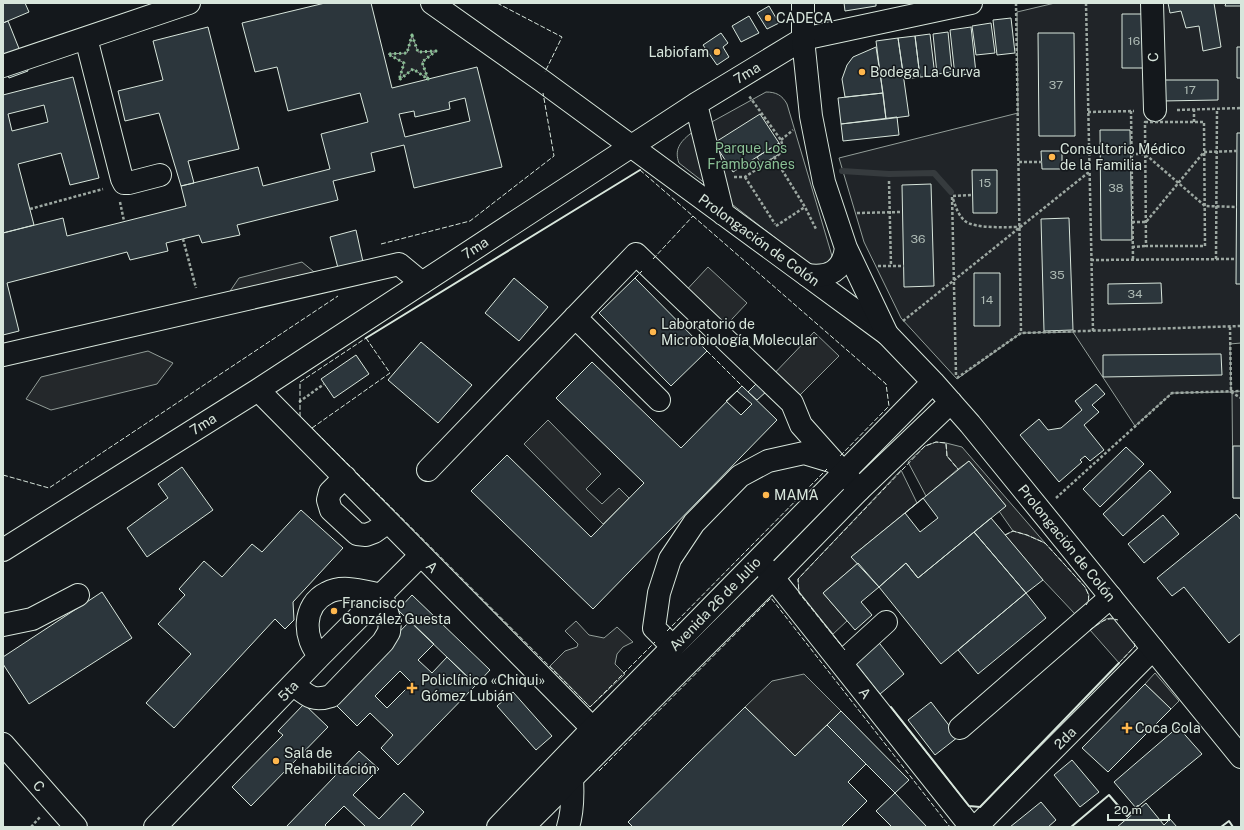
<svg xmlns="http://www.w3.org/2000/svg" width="1244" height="830" font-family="'Public Sans',sans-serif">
<rect width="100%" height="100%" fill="#14181c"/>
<path fill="#202428" stroke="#939e99" d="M1055 3H1241V343L1230 344 1231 392 1172 393 1135 426 1073 332 1021 333 957 379 901 318 864 242 839 158 1018 113 1017 12Z
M412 35 418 52 436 51 422 62 428 79 413 69 399 80 404 63 388 54 407 53Z
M766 92C776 92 782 95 787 104L832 256 830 264 814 268 679 163C674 150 680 142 690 134Z
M1241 391V498H1233L1232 392Z
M936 442 946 443 947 456 958 469 926 496 908 462 925 446Z
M901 470 917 503 851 557 858 563 823 593 847 621 833 634 799 593 798 579Z
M1013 531 1027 535 1045 543 1085 587 1089 595 1088 603 1075 614 1043 580 1005 535Z
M1111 618 1118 620 1134 641 1135 646 1119 663 1090 630 1106 619Z
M1155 673 1179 701 1171 709 1145 684Z"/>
<path fill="#24282b" stroke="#939e99" d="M302 262 325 281 220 306 239 278Z
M708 267 747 303 719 333 680 297Z
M814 332 839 356 792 403 768 380Z
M148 351 173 363 157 384 51 410 26 399 41 377Z
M548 420 601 474 586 489 602 504 619 488 629 498 603 524 524 444Z
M946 443 962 447 1045 543 1027 535 1013 531 999 511 1006 506 969 461 958 469 947 456Z
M576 621 589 635 604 638 617 627 633 642 623 647 617 654 615 664 625 674 590 707 550 666 565 651 577 647 578 644 565 631Z
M804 674 841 711 795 756 745 707 772 681Z"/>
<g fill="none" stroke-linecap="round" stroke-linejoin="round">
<path stroke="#363b3e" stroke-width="6" d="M842 171 889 174 934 173 951 192"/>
</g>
<path fill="#2c363c" stroke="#d8e6dc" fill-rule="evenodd" d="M3 3H25L29 12 3 23Z
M325 3H371L392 88 477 67 502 167 414 188 404 145 371 153 375 171 333 181 338 200 237 225 240 235 202 243 199 235 166 243 168 251 130 260 127 252 7 283 19 331 3 335V233L63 218 67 236 186 206 181 186 258 167 263 186 330 169 321 134 368 122 360 93 288 111 277 67 255 72 242 23ZM465 98 470 121 405 137 399 114 414 111 415 117 450 109 449 102Z
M844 3H876V6L845 11Z
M1168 3H1214L1221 47 1203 51 1199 26 1186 28 1181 11 1170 13Z
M1226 3H1241V6H1225Z
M769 6 779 23 767 29 757 13Z
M1122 14H1145V68H1122Z
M749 16 759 33 741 42 732 26Z
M1011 18 1015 53 997 55 993 20Z
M8 21 28 71 9 78 3 63V23Z
M991 23 995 53 976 55 972 26Z
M208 27 239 149 188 161 194 183 181 186 159 113 125 121 118 91 163 80 153 41Z
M971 27 976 73 955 76 950 30Z
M948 32 952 72 937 74 933 34Z
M721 33 728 43 723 47 729 57 717 65 703 45Z
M1038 33H1074L1075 136H1039Z
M930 34 935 76 920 77 915 36Z
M915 36 920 77 904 79 898 38Z
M898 38 909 116 886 119 876 41Z
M876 47 883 93 845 97 842 79 847 65 853 57Z
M1237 47H1241V78H1237Z
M73 77 99 178 70 185 61 153 18 164 34 225 3 233V95ZM44 105 48 122 12 131 8 114Z
M1162 80H1218V100L1162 101Z
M883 93 886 119 841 124 838 98Z
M760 114 779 143 733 172 714 143Z
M897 117 899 135 843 141 841 124Z
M1100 130H1130L1132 240H1101Z
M1237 133H1241V284H1236Z
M779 143 784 151 762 165 757 157Z
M1041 151H1062V169H1042Z
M972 170H997V213H973Z
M931 184 934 286 904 287 902 185Z
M1069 218 1073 330 1044 331 1041 219Z
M356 230 363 262 338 268 330 237Z
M974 273H1000V326H974Z
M514 278 548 307 519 341 485 313Z
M635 278 707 351 671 386 599 313Z
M1161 283 1162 303 1108 304V284Z
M421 342 472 385 438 423 388 380Z
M1221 354 1222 375 1103 377V355Z
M356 355 369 374 334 398 321 379Z
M592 362 681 448 742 386 777 420 593 609 471 491 507 455 591 537 644 483 556 398Z
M758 382 767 391 757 400 748 392Z
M1096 384 1105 394 1092 405 1099 412 1084 425 1104 450 1090 461 1085 456 1080 460 1082 462 1059 482 1020 435 1039 419 1048 430 1061 428 1082 410 1075 401Z
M737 391 752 404 741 415 726 401Z
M1233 446H1241V498H1233Z
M1126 447 1144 464 1100 507 1083 489Z
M969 461 1006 506 918 578 906 563 879 587 851 557Z
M182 467 213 510 147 557 127 528 168 498 158 484Z
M1150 470 1171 492 1123 536 1103 514Z
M923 498 938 518 920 532 905 513Z
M301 510 343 548 293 602 294 620 285 629 275 619 174 728 146 703 191 654 158 624 185 595 179 589 204 561 222 577 252 544 262 552Z
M1236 514 1241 520V633L1229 643 1184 587 1172 596 1157 578Z
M1163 515 1179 534 1144 563 1128 544Z
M991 518 1043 580 1026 593 974 532Z
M974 532 1026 593 941 664 879 587 906 563 918 578Z
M858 563 879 587 861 602 872 615 855 630 823 593Z
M102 592 132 638 29 704 3 664V657Z
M1026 593 1046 618 978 674 958 650Z
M412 595 490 670 476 685 398 610Z
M410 621 434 644 418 660 432 673 447 657 476 685 398 765 381 748 393 735 370 713 357 726 332 701ZM400 671 412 683 387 708 375 696Z
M876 639 904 674 880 694 852 659Z
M1145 684 1171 709 1108 772 1082 748Z
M513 692 552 736 536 750 497 706Z
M931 702 958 737 935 755 908 720Z
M304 704 328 727 251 806 232 787 283 735 278 731Z
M745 707 795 756 827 725 866 764 848 782 867 801 841 827H633L628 822Z
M841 711 909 780 895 793 827 725Z
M1178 727 1202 754 1136 808 1114 782Z
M359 751 379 769 353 795 379 819 404 793 424 812 410 827H366L344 806 325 825 327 827H286Z
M1072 760 1099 792 1080 807 1054 775Z
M895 793 927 827H892L876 811Z
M1041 802 1056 820 1048 827H1010Z
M1146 803 1164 825 1170 819 1177 827H1117Z"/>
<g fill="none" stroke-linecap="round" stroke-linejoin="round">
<g stroke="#d8e6dc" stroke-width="24">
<path id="minor" d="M432 3 541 80 887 334
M1152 3 1155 110
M86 38 122 179 124 183H129L160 175
M3 66 189 3
M696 104 723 214
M575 317 659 400
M3 355 399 264 422 283
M258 390 605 741
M428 470 636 254 792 403 801 425 859 490
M345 477 330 492 328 500 331 510 357 534 366 535 374 532 388 522
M3 550 258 390 696 104 803 39 971 3
M759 560 971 827
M3 625 32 619 78 595
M673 647 654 628 659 593 670 559 694 523 740 476 768 461 804 453 834 462
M841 663 886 622
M294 685C308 696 313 702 331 696L383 642 389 632 390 622 382 595C365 592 343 584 327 593 302 605 303 639 320 656
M960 728 1111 597
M3 744 76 827
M155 827 320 656 421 555
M568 827C573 811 573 796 572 779
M976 827 1153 649"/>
</g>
<g stroke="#d8e6dc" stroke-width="24">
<path id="major" d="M803 3V39L811 116 824 182 846 248 887 334 933 382 970 424 1241 757
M807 275C829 278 843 271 846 248
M498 827 592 729 933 382
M523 827 773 578 859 490 951 402"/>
</g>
<path stroke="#9da8a2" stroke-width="2.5" stroke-dasharray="3 2" stroke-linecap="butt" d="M1016 3 1021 333
M1086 3 1093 331
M1177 110 1241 108
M1131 111 1133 260
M1088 112 1134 111
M1145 122H1204L1205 246H1146Z
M1194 122V109
M781 140 793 130
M1131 154H1145L1205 206 1237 207
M774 157 805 207 816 229
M1019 162H1042
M734 177H745L784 151 781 140 749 96
M745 177 775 224
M889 181 891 266
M953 199C956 207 958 215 965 221 975 229 1006 227 1020 227
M120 202 124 221
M30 209 103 189
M857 213 902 212
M1132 222H1146L1204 152 1237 151
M776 226 805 207
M183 239 196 288
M1132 247 1146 246
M1216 259 1217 109
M1091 260 1236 259
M878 266H904
M903 321 1089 172
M1230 327 1231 392 1241 398
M956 375 952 196 972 195
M957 378 1021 333 1241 326
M299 402 324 384
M1056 498 1172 393 1241 391
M31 827 40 817"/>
<use href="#minor" stroke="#14181c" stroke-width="22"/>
<use href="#major" stroke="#14181c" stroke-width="22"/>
<path stroke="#8ac095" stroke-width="3" stroke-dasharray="2 3" stroke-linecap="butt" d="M412 35 418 52 436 51 422 62 428 79 413 69 399 80 404 63 388 54 407 53Z"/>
<path stroke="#d8e6dc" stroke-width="1" stroke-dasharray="5 2" stroke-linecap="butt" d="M497 3 562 37 545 72
M640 170 886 384 889 406 840 456
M381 244 470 221 554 156 543 93
M653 259 693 216
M635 278 642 271
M366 338 390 373 312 428 300 416V382Z
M707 351 742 386
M312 428 590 707 655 642
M3 475 49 488 338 296
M1005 535 1013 531 1027 535 1045 543 1085 587C1088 593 1091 599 1086 605
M1090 630C1100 623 1106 616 1118 620
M667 631 827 469
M845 650 799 593 798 579 925 446 936 442 946 443 947 456 958 469
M1119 663 1135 646 1134 641
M599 771 771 598 950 827"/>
<path stroke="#d8e6dc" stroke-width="2" d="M366 338 640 170
M891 707 969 806 980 807 1119 663
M1071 827 1109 795 1127 816 1138 806
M1221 827 1229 821 1233 827"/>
</g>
<g fill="#ffb74d" stroke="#14181c" stroke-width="1.5">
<circle cx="768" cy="18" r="4"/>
<circle cx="717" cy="52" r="4"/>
<circle cx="862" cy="72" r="4"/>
<circle cx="1052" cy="157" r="4"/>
<circle cx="653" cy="332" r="4"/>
<circle cx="766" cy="495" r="4"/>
<circle cx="334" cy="611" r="4"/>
<path d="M410 682h4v4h4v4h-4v4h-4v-4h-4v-4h4z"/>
<path d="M1125 722h4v4h4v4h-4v4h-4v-4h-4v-4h4z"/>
<circle cx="276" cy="761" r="4"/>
</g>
<g text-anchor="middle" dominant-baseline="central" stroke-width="3" stroke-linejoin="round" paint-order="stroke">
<g font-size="12" fill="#adbab4">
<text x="1134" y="41">16</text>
<text x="1056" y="85">37</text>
<text x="1190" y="90">17</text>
<text x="985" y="183">15</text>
<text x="1116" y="188">38</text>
<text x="918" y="239">36</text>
<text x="1057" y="275">35</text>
<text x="1135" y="294">34</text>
<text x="987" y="300">14</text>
</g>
<g font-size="14" fill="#d8e6dc" stroke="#14181c" text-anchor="start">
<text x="776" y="18">CADECA</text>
<text x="709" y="52" text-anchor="end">Labiofam</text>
<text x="870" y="72">Bodega La Curva</text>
<text x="1060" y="149">Consultorio Médico<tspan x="1060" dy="16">de la Familia</tspan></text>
<text x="661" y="324">Laboratorio de<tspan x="661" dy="16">Microbiología Molecular</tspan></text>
<text x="774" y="495">MAMA</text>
<text x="342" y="603">Francisco<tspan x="342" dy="16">González Guesta</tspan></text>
<text x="421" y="680">Policlínico «Chiqui»<tspan x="421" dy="16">Gómez Lubián</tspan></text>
<text x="1135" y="728">Coca Cola</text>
<text x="284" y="753">Sala de<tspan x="284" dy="16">Rehabilitación</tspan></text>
</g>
<g font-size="14" fill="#d8e6dc" stroke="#14181c">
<text transform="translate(1153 57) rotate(-92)">C</text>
<text transform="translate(747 73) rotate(-31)">7ma</text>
<text transform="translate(759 240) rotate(36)">Prolongación de Colón</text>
<text transform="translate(475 248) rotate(-33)">7ma</text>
<text transform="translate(203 424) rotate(-32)">7ma</text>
<text transform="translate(1067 543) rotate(51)">Prolongación de Colón</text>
<text transform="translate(432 567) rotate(45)">A</text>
<text transform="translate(715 604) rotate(-46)">Avenida 26 de Julio</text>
<text transform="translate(288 691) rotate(-46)">5ta</text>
<text transform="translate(865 693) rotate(52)">A</text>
<text transform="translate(1065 738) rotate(-45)">2da</text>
<text transform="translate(39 786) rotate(49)">C</text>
</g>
<g font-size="14" fill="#8ac095" stroke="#14181c">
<text x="751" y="148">Parque Los<tspan x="751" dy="16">Framboyanes</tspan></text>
</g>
</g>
<rect width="1244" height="830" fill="none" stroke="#d8e6dc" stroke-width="8"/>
<path d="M1108 814v6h61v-6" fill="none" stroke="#d8e6dc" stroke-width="2"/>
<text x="1114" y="814" font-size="12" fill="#d8e6dc" stroke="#14181c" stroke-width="3" paint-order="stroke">20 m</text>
</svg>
